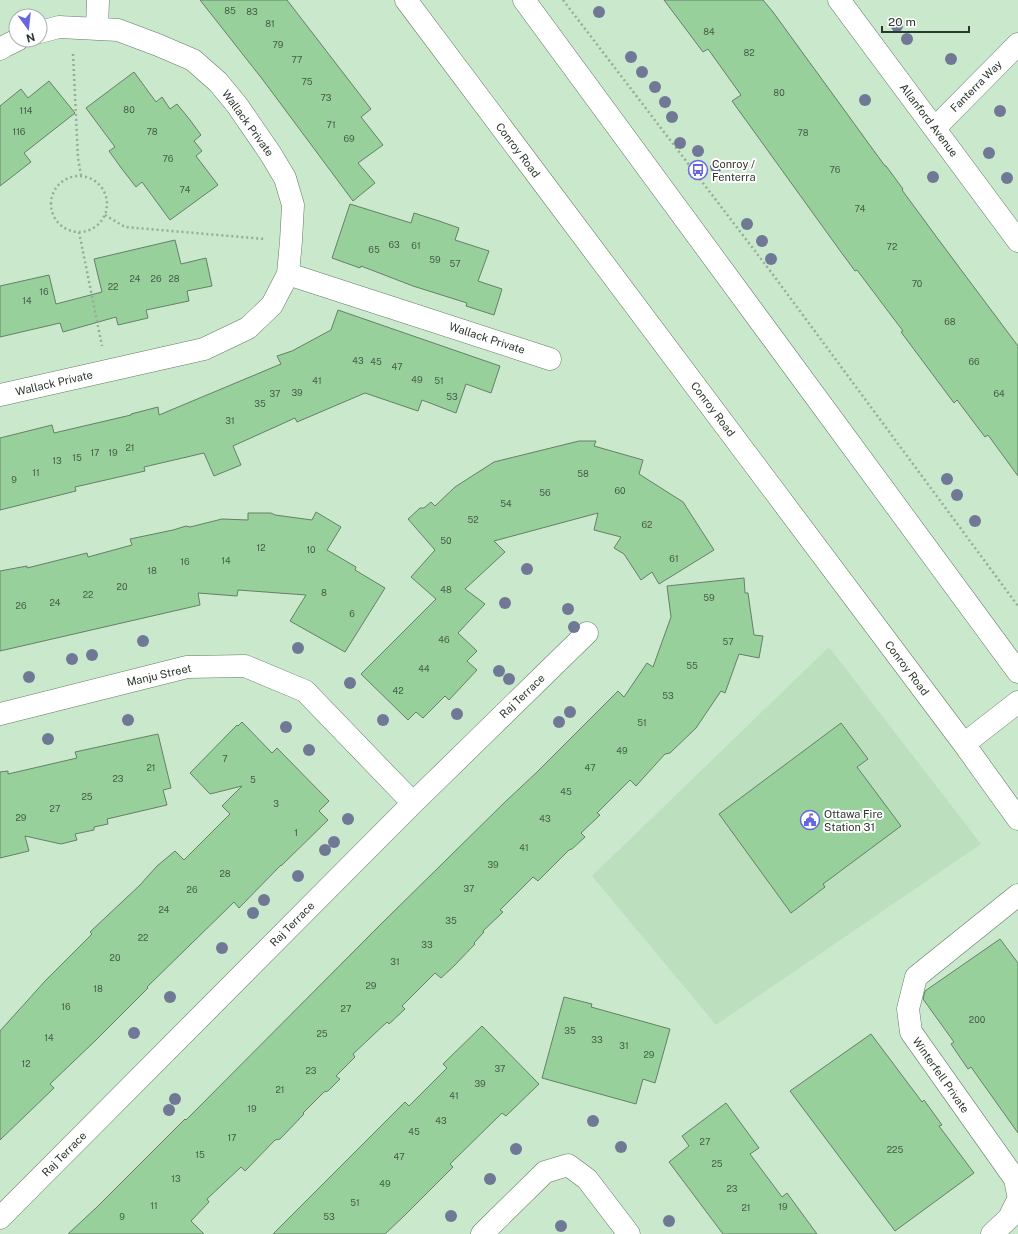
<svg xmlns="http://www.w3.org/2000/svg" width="1018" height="1234" font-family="'Public Sans',sans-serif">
<rect width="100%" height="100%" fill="#cae8cc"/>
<path fill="#bce0be" d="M829 647 981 844 716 1025 592 876Z"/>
<path fill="#97d09b" stroke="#658067" d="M200 0H287L371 109 361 117 383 145 358 163 375 183 353 201 263 80Z
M664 0H763L773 12 885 166H886L903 189 902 190 941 243 1018 346V476L988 435 985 437 957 400 954 403 901 332 903 331 857 270 855 271 841 252 732 101 741 95 708 49 703 52Z
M134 72 156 102 162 97 170 109 177 104 190 120 201 135 194 141 202 151 196 156 218 185 170 220 142 182 136 187 122 169 109 151 115 147 86 108Z
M49 81 75 113 24 153 31 162 0 186V106L21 89 28 98Z
M350 204 411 223 414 213 439 221 459 228 455 240 489 251 478 281 502 289 494 315 466 306 467 303 413 286 361 266 360 268 332 258Z
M175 240 181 264 206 258 212 286 187 291 189 301 146 310 148 318 118 325 116 317 63 332 60 323 0 337V286L49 275 56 304 102 292 94 259Z
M338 310 500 366 491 393 466 384 456 413 422 400 418 411 365 393 297 422 295 418 233 446 241 465 214 476 204 453 144 467 145 471 75 487 76 491 0 510V438L52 425 54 433 131 415V414L158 407 159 415 281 364 277 356 292 351 331 330Z
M579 441H596L594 446 643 460 639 474 683 502 714 550 659 584 652 572 641 580 624 554 614 548 621 537 594 530 598 513 494 541 505 552 465 589 485 604 458 633 477 651 467 661 477 670 449 700 445 696 423 718 416 712 408 720 361 674 436 599 411 577 435 550 408 519 420 508H424L431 502 435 506 455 487 494 462Z
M316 512 341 527 327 550 356 567 355 570 385 588 345 652 290 621 306 595 238 590 237 596 198 593 200 605 0 651V571L27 566V568L87 553 88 557 132 545 130 539 173 530 186 526 190 527 222 519 248 520V513H271L275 515 312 520Z
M744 578 745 593H748L754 635 763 636 759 658 739 654 725 693 721 691 696 728 670 753 665 754 636 786 630 780 597 813 600 815 581 833 585 837 572 849 569 850 538 881 533 877 500 910 503 912 483 931 484 932 474 943 475 944 454 966 441 978 435 973 402 1006 405 1009 389 1024 387 1022 353 1054 355 1057 336 1076 340 1079 328 1091 324 1092 303 1113 304 1114 280 1139 275 1140 245 1171 241 1167 207 1199 209 1202 191 1221 204 1234H68L97 1207 185 1119 186 1120 380 925 505 802 536 773 618 691 624 697 647 663 653 667 671 617 667 586Z
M242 722 272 753 277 748 329 801 319 811 328 820 281 866V865L239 908 234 902 147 987 148 988 95 1041 50 1084 54 1088 0 1140V1031L46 980 92 934 90 932 140 885 157 866 175 851 184 860 230 814 222 806 242 786 210 794 190 773 237 725 238 726Z
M841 723 868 759 857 767 901 826 823 884 825 887 791 913 719 814Z
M158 734 171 788 163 790 167 805 107 819 108 824 94 827V830L75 834 77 840 61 844 25 836 29 851 0 858V772L8 771V774L77 758 75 752Z
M1000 939 1018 963V1133L971 1067 968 1069 951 1044 954 1042 923 999 925 991Z
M564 997 592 1004 591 1007 670 1029 655 1083 643 1079 636 1104 542 1078Z
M482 1026 539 1084 506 1116 502 1113 450 1164 453 1167 403 1217 385 1234H273L405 1102 409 1106 447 1068 443 1064Z
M871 1034 922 1102 924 1100 942 1125 939 1126 974 1173 895 1231 790 1091Z
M726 1103 759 1148 750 1154 782 1197 787 1193 817 1234H723L669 1162 689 1146 682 1136Z"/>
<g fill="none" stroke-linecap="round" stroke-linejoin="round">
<g stroke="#617b62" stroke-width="23">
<path id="minor" d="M839 0 1018 241
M97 29 98 0
M0 49 5 46 17 40
M935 128 1018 44
M288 274 550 359
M0 395 204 349 248 328 272 305 288 274 291 241 293 205 285 178 270 153 237 105 218 82 193 60 158 45 118 30 59 27 40 32
M0 714 187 667 245 666 305 691 413 803
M1018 895 916 977 908 1009 911 1032 1015 1179 1018 1194
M0 1218 413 803 587 633
M482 1234 545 1172 568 1165 587 1179 629 1234
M992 1234 1009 1218 1018 1200"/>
</g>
<g stroke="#617b62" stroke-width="23">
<path id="major" d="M406 0 964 744 1018 819
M524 0 1018 672
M964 744 1018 702"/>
</g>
<path stroke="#95ad97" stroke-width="2.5" stroke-dasharray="2 3" stroke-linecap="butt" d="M563 0 771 272 1018 606
M73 54 78 158 81 175
M51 204a28 28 0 1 1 56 0a28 28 0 1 1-56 0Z
M105 215 125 227 265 239
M79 232 102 346"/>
<use href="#minor" stroke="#fff" stroke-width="22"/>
<use href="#major" stroke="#fff" stroke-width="22"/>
</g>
<g fill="#6f7996">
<circle cx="599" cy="12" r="6"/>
<circle cx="897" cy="26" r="6"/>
<circle cx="907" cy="39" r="6"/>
<circle cx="631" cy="57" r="6"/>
<circle cx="951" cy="59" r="6"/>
<circle cx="642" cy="72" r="6"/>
<circle cx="655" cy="87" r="6"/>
<circle cx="865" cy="100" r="6"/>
<circle cx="665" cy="102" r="6"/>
<circle cx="1000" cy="111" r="6"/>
<circle cx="672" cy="117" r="6"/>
<circle cx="680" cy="143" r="6"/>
<circle cx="698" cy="151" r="6"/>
<circle cx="989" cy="153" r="6"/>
<circle cx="716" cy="167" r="6"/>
<circle cx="933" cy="177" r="6"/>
<circle cx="1007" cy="178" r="6"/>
<circle cx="747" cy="224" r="6"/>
<circle cx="762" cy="241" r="6"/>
<circle cx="771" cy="259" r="6"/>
<circle cx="947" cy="479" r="6"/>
<circle cx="957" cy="495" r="6"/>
<circle cx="975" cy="521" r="6"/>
<circle cx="527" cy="569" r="6"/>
<circle cx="505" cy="603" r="6"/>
<circle cx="568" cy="609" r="6"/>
<circle cx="574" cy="627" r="6"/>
<circle cx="143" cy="641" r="6"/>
<circle cx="298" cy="648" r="6"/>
<circle cx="92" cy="655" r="6"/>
<circle cx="72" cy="659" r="6"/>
<circle cx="499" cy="671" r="6"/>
<circle cx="29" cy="677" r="6"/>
<circle cx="509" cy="679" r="6"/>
<circle cx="350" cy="683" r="6"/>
<circle cx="570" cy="712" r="6"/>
<circle cx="457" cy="714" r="6"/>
<circle cx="128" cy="720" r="6"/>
<circle cx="383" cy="720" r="6"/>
<circle cx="559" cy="722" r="6"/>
<circle cx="286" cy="727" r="6"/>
<circle cx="48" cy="739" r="6"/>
<circle cx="309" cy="750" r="6"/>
<circle cx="348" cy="819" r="6"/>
<circle cx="334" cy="842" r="6"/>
<circle cx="325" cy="850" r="6"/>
<circle cx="298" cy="876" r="6"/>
<circle cx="264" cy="900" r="6"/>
<circle cx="253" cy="913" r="6"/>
<circle cx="222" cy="948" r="6"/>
<circle cx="170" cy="997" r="6"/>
<circle cx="134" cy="1033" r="6"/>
<circle cx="175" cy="1099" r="6"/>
<circle cx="169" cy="1110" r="6"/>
<circle cx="593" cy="1121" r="6"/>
<circle cx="621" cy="1147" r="6"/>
<circle cx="516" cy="1149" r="6"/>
<circle cx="490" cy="1179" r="6"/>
<circle cx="451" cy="1216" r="6"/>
<circle cx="669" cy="1221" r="6"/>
<circle cx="561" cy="1226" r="6"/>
</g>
<defs>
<g id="bus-ring" transform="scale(1)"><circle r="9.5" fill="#fff" stroke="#6667e0" stroke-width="1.5"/><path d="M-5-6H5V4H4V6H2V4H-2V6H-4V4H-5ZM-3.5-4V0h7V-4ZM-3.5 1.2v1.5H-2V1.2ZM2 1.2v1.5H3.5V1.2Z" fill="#6667e0"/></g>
<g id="civic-ring" transform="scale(1)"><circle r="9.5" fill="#fff" stroke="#6667e0" stroke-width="1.5"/><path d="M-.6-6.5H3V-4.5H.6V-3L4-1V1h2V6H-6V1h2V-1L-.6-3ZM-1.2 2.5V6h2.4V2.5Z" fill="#6667e0"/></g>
</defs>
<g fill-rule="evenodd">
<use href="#bus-ring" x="698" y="170"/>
<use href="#civic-ring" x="810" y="820"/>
</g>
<g text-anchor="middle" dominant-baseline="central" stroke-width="4" stroke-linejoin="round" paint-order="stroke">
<g font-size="9" fill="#465c48">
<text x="230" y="10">85</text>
<text x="252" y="11">83</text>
<text x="270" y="23">81</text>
<text x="709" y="31">84</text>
<text x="278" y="44">79</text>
<text x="749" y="52">82</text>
<text x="297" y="59">77</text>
<text x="307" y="81">75</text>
<text x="779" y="92">80</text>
<text x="326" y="97">73</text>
<text x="129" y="109">80</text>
<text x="26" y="110">114</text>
<text x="331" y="124">71</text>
<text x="19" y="131">116</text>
<text x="152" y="131">78</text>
<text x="803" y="132">78</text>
<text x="349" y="138">69</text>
<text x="168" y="158">76</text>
<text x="835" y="169">76</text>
<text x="185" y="189">74</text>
<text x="860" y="208">74</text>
<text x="394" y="244">63</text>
<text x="416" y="245">61</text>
<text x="892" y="246">72</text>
<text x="374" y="249">65</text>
<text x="435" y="259">59</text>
<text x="455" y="263">57</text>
<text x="135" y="278">24</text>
<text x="156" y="278">26</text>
<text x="174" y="278">28</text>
<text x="917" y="283">70</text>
<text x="113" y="286">22</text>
<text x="44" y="291">16</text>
<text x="27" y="300">14</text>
<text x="950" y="321">68</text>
<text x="358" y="360">43</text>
<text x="376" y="361">45</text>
<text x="974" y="361">66</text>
<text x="397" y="366">47</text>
<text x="417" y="379">49</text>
<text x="317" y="380">41</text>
<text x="439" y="380">51</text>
<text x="297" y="392">39</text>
<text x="275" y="393">37</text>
<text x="999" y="393">64</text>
<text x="452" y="396">53</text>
<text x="260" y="403">35</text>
<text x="230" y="420">31</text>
<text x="130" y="447">21</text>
<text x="95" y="452">17</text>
<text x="113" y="452">19</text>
<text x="77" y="457">15</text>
<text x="57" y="460">13</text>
<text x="36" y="472">11</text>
<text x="583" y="473">58</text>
<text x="14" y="479">9</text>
<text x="620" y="490">60</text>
<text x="545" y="492">56</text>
<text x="506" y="503">54</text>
<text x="473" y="519">52</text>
<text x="647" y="524">62</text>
<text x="446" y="540">50</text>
<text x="261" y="547">12</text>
<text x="311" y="549">10</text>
<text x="674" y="558">61</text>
<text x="226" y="560">14</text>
<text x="185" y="561">16</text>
<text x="152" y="570">18</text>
<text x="122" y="586">20</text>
<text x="446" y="589">48</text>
<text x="324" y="592">8</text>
<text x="88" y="594">22</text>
<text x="709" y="597">59</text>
<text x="55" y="602">24</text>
<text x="21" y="605">26</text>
<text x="352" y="613">6</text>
<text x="444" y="639">46</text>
<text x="728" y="641">57</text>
<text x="692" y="665">55</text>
<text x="424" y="668">44</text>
<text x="398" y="690">42</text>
<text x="668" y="695">53</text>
<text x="642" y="722">51</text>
<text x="622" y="750">49</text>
<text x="225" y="758">7</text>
<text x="151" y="767">21</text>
<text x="590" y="767">47</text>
<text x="118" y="778">23</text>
<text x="253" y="779">5</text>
<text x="566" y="791">45</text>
<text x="87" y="796">25</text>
<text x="276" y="803">3</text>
<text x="55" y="808">27</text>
<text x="21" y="817">29</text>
<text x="545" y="818">43</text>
<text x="296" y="832">1</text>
<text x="524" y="847">41</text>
<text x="493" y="864">39</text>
<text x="225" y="873">28</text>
<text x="469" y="888">37</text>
<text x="192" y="889">26</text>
<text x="164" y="909">24</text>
<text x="451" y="920">35</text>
<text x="143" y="937">22</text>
<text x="427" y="944">33</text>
<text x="115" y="957">20</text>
<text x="395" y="961">31</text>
<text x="371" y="985">29</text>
<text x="98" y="988">18</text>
<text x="66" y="1006">16</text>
<text x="346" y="1008">27</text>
<text x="977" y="1019">200</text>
<text x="570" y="1030">35</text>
<text x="322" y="1033">25</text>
<text x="49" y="1037">14</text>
<text x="597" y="1039">33</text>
<text x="624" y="1045">31</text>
<text x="649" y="1054">29</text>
<text x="26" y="1063">12</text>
<text x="500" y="1068">37</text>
<text x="311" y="1070">23</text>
<text x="480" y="1083">39</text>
<text x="280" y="1089">21</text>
<text x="454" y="1095">41</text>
<text x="252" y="1108">19</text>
<text x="441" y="1120">43</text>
<text x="414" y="1131">45</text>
<text x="232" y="1137">17</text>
<text x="705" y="1141">27</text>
<text x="895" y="1149">225</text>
<text x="200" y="1154">15</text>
<text x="399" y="1156">47</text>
<text x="717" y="1163">25</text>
<text x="176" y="1178">13</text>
<text x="385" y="1183">49</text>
<text x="732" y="1188">23</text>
<text x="355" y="1202">51</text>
<text x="154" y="1205">11</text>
<text x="783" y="1206">19</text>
<text x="746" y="1207">21</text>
<text x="122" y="1216">9</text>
<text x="329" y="1216">53</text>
</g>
<g font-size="11" fill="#2b362c" stroke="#fff">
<text transform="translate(976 86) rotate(-45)">Fanterra Way</text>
<text transform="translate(929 120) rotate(53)">Allanford Avenue</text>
<text transform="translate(248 123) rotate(54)">Wallack Private</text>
<text transform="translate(518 150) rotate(53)">Conroy Road</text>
<text transform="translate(487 338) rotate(18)">Wallack Private</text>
<text transform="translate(54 383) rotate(-13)">Wallack Private</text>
<text transform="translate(713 409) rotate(53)">Conroy Road</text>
<text transform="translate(907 668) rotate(53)">Conroy Road</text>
<text transform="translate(159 675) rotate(-13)">Manju Street</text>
<text transform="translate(522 696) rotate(-44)">Raj Terrace</text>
<text transform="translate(292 924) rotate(-45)">Raj Terrace</text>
<text transform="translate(941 1075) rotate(55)">Winterfell Private</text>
<text transform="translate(64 1154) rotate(-45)">Raj Terrace</text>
</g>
<g font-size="11" fill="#2b362c" stroke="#fff" text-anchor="start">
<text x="712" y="164">Conroy /<tspan x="712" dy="13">Fenterra</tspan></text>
<text x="824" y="814">Ottawa Fire<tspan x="824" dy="13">Station 31</tspan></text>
</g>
</g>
<g transform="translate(28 28) rotate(165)"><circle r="19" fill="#ffffff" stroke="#aaafab"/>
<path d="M0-3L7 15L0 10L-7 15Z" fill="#6667e0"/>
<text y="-6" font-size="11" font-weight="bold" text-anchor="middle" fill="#2b362c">N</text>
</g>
<path d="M882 26v6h87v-6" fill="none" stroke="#2b362c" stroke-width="2"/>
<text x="888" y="26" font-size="12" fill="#2b362c" stroke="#ffffff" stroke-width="3" paint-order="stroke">20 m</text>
</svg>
